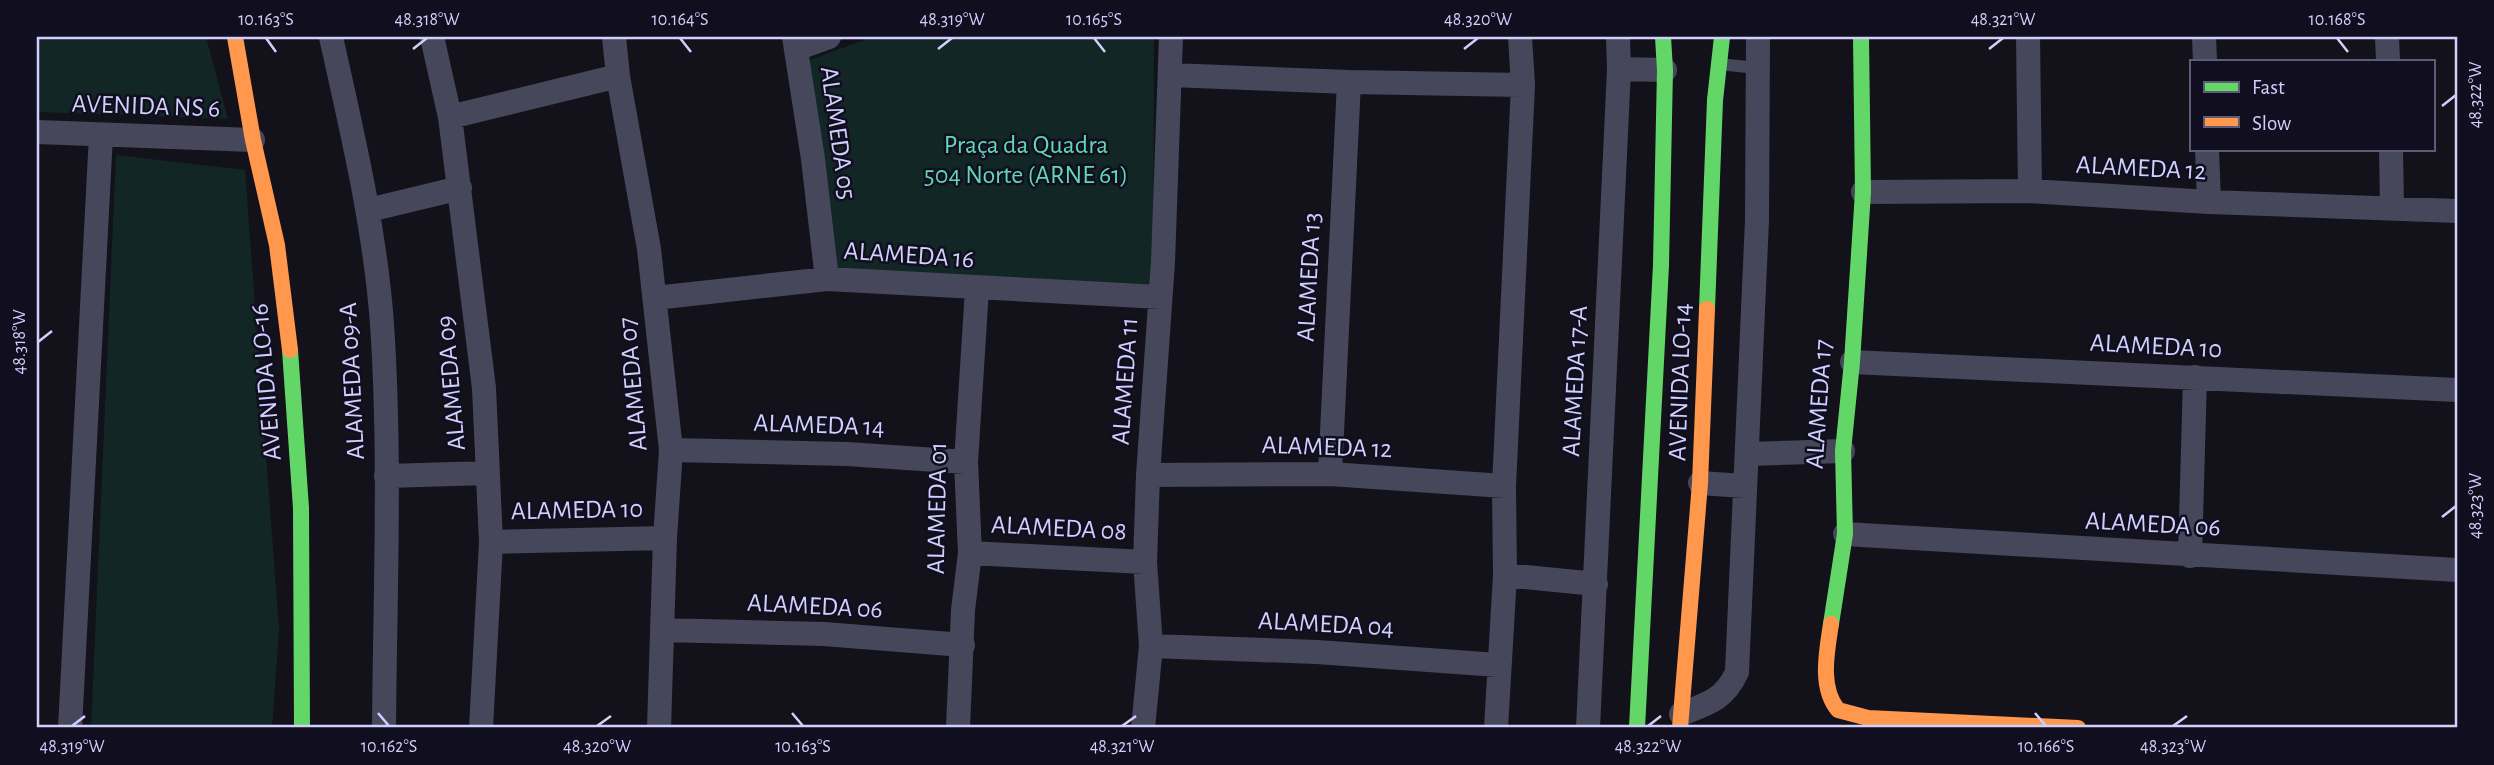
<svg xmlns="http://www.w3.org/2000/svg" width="2494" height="765" font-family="'Alegreya Sans',sans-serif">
<rect width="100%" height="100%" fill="#13121b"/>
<path fill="#112625" d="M37 37H206L228 119 37 112Z
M872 37H1154L1153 289 835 274 807 61Z
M116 155 245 170 279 630 272 728H91Z"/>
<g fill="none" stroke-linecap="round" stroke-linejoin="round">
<path stroke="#47475c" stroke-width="12" d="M1719 64 1757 68"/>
<path stroke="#47475c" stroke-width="24" d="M331 37C352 132 375 227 382 324 391 458 385 594 384 728
M432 37 450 117 484 388 491 542 481 728
M614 37 618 76 649 249 671 450 665 538 659 728
M794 37 813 159 827 279
M2028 37 2030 191
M2204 37 2205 61
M2387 37 2388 61
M796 49 829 37
M1619 69 1665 70
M1171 75 1349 82 1523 85
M450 117 618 76
M37 132 253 140
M2207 149 2209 202
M2391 149 2392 208
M1863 192 2030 191 2209 202 2457 211
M369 210 460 188
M655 298 827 279 1160 297
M1852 362 2457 390
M671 450 847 454 966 462
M1748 454 1843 451
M1330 474 1349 82
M1148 475 1330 474 1504 486
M386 476 487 473
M1700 483 1744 486
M1845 534 2457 570
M491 542 665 538
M970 553 1145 562
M2190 556 2195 377
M1505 575 1596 584
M663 630 824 634 963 645
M1151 646 1317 652 1498 665
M1681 714C1708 704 1725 699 1737 672L1757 220 1758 37
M70 728 101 135
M958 728 963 610 970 553 966 462 977 289
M1143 728 1151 646 1145 562 1148 475 1163 262 1171 37
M1496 728 1505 575 1504 486 1523 85 1520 37
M1588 728 1619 69 1618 37"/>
<path stroke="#63d668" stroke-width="16" d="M1707 309 1715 100 1722 37
M290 350 301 508 302 728
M1831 624 1845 534 1843 451 1852 362 1863 192 1861 37
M1637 728 1661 265 1665 70 1663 37"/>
<path stroke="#ff974d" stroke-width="16" d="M235 37 253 140 277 245 290 350
M1831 624C1827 651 1819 687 1838 710L1868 718 2078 728
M1680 728 1700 483 1707 309"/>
</g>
<path fill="none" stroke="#d1cffc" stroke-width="2.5" d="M266 38 276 52M680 38 691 52M1094 38 1105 52M2337 38 2348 52M413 49 427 38M938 49 952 38M1464 49 1478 38M1989 49 2003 38M2442 106 2456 95M38 342 52 331M2442 517 2456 506M378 713 389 726M792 713 803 726M2035 713 2046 726M72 726 85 716M597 726 611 716M1122 726 1136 716M1648 726 1661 716M2173 726 2187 716"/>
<g text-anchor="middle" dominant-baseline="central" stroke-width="5" stroke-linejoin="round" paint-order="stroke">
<g font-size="26" fill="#d1cffc" stroke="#100e1f">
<text transform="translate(146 106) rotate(2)">AVENIDA NS 6</text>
<text transform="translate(838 133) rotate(82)">ALAMEDA 05</text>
<text transform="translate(2141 168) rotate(3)">ALAMEDA 12</text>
<text transform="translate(909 255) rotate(4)">ALAMEDA 16</text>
<text transform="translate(1309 277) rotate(-87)">ALAMEDA 13</text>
<text transform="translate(2156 346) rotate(3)">ALAMEDA 10</text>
<text transform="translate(352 381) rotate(-93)">ALAMEDA 09-A</text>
<text transform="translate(1125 381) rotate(-86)">ALAMEDA 11</text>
<text transform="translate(1575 381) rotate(-87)">ALAMEDA 17-A</text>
<text transform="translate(266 382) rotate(-95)">AVENIDA LO-16</text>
<text transform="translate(1680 382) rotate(-88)">AVENIDA LO-14</text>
<text transform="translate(451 383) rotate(-95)">ALAMEDA 09</text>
<text transform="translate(633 384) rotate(-95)">ALAMEDA 07</text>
<text transform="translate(1819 404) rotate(-86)">ALAMEDA 17</text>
<text transform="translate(819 425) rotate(2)">ALAMEDA 14</text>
<text transform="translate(1327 447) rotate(2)">ALAMEDA 12</text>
<text transform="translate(937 508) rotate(-89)">ALAMEDA 01</text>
<text transform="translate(577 510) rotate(-1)">ALAMEDA 10</text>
<text transform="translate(2153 524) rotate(3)">ALAMEDA 06</text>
<text transform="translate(1059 528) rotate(3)">ALAMEDA 08</text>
<text transform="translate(815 606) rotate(3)">ALAMEDA 06</text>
<text transform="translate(1326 624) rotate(3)">ALAMEDA 04</text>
</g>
<g font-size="26" fill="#5fd8b3" stroke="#100e1f">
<text x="1026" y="145">Praça da Quadra<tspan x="1026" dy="30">504 Norte (ARNE 61)</tspan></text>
</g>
</g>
<rect width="2494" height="765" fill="none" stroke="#100e1f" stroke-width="77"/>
<rect x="2190" y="60" width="245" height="91" fill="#100e1f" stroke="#5d5b77" stroke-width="2"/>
<rect x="2204" y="82" width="35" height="10" fill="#63d668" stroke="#5d5b77" stroke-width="2"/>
<text x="2252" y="94" font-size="21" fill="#d1cffc">Fast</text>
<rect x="2204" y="117" width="35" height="10" fill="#ff974d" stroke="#5d5b77" stroke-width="2"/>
<text x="2252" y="130" font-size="21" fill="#d1cffc">Slow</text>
<rect x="38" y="38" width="2418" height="688" fill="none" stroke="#d1cffc" stroke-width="2.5"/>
<g font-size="18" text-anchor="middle" fill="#d1cffc">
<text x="266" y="25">10.163°S</text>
<text x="427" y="25">48.318°W</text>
<text x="680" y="25">10.164°S</text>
<text x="952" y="25">48.319°W</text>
<text x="1094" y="25">10.165°S</text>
<text x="1478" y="25">48.320°W</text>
<text x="2003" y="25">48.321°W</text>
<text x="2337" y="25">10.168°S</text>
<text transform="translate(2475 95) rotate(-90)" y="6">48.322°W</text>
<text transform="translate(19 342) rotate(-90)" y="6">48.318°W</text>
<text transform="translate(2475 506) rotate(-90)" y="6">48.323°W</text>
<text x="72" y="752">48.319°W</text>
<text x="389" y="752">10.162°S</text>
<text x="597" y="752">48.320°W</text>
<text x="803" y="752">10.163°S</text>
<text x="1122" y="752">48.321°W</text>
<text x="1648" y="752">48.322°W</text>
<text x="2046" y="752">10.166°S</text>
<text x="2173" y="752">48.323°W</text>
</g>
</svg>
